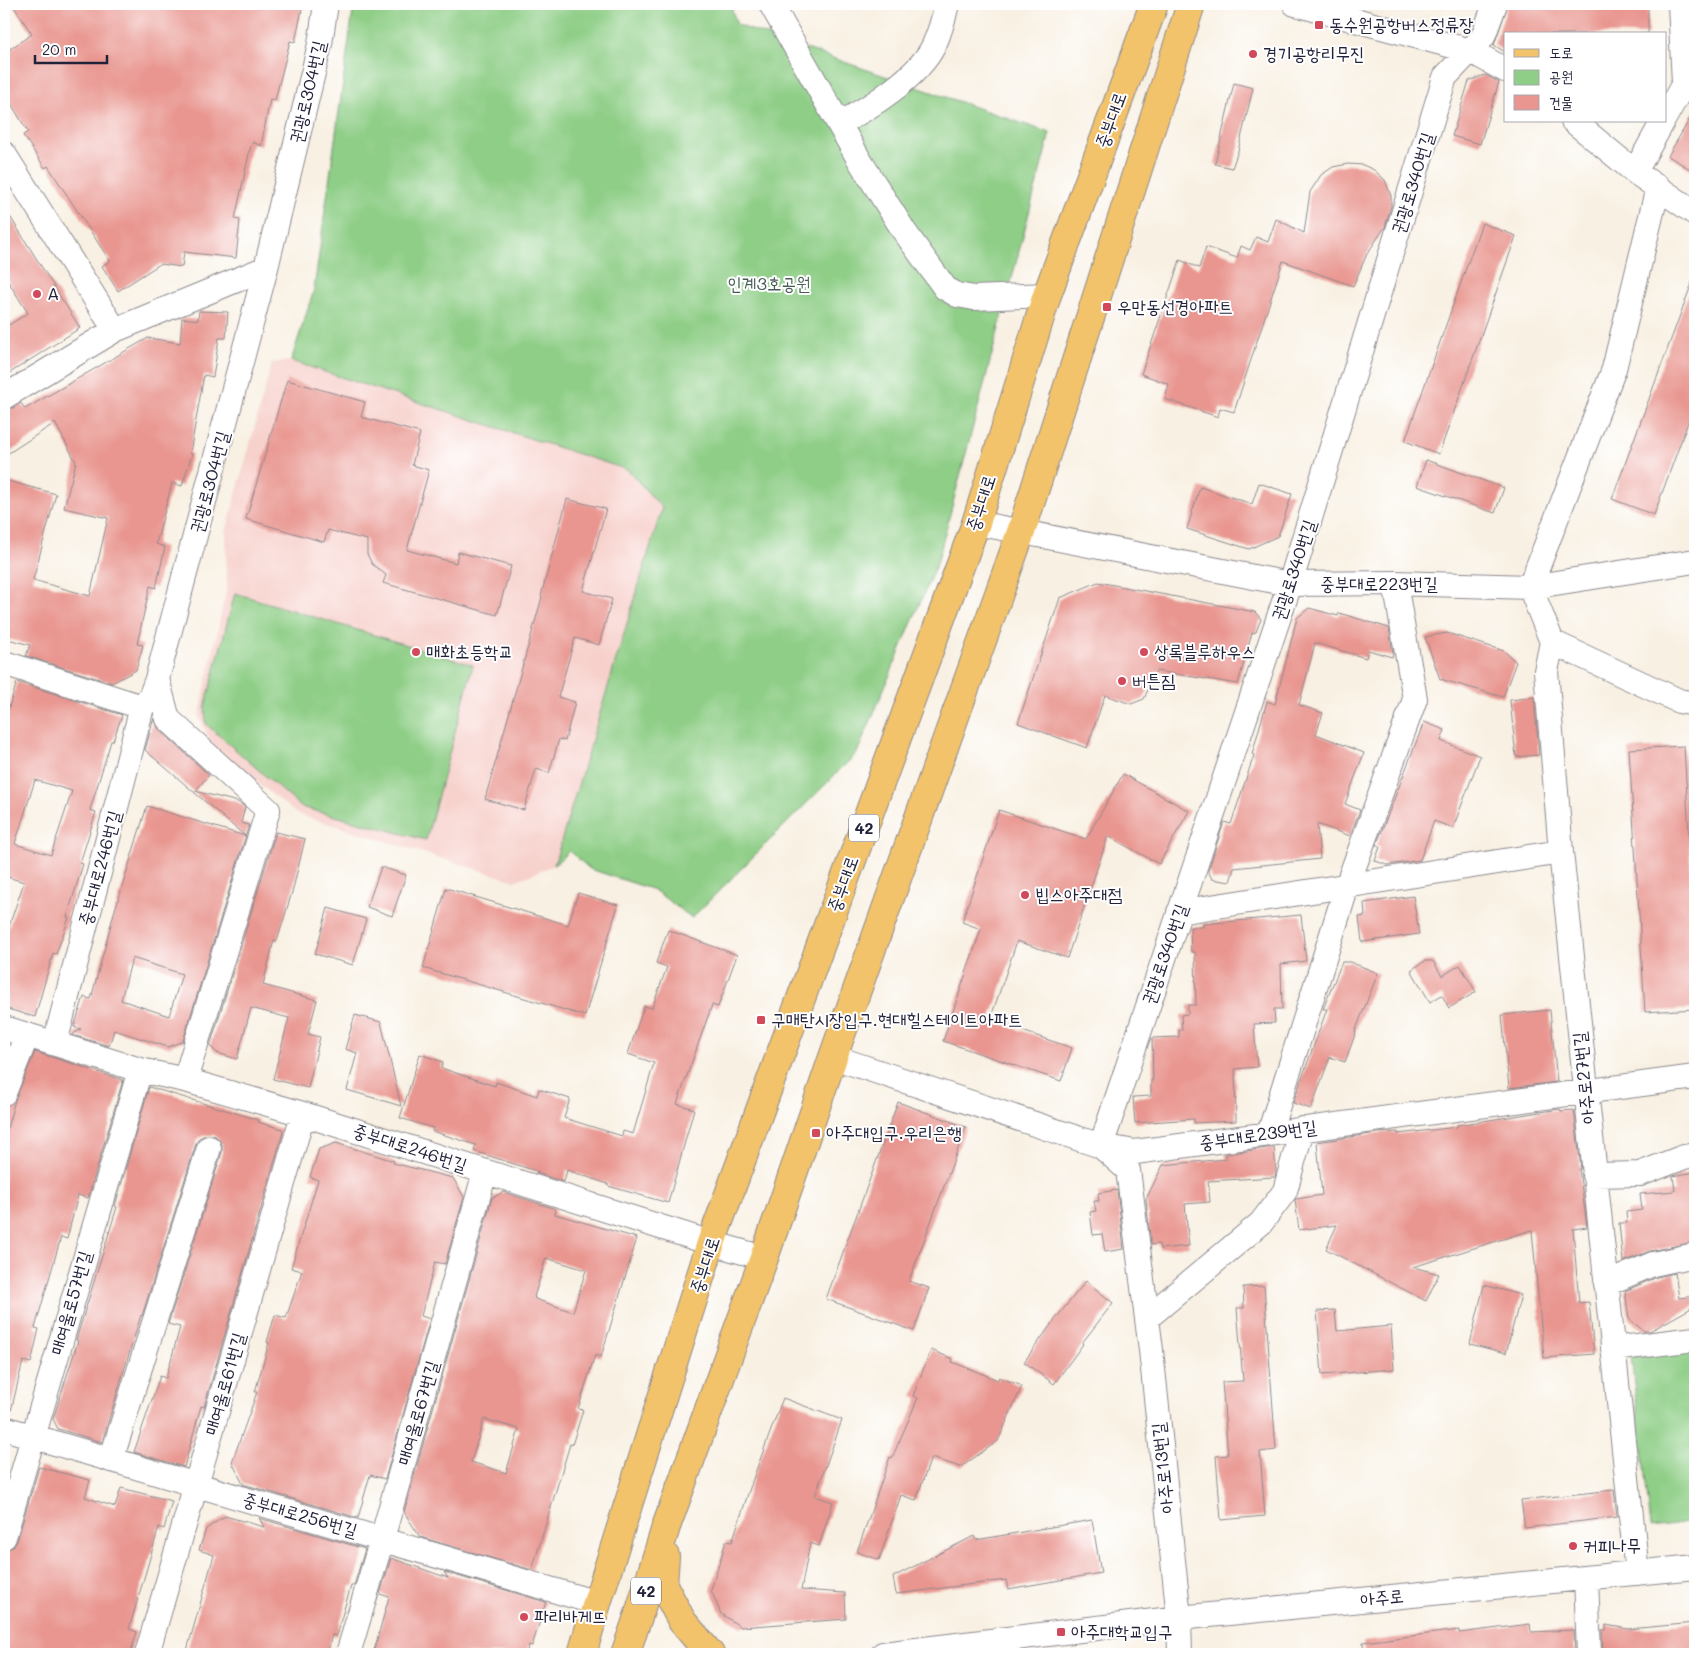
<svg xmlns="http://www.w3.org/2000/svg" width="1699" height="1658" font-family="Mali,'Poor Story',sans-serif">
	<rect width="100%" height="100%" fill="#fff"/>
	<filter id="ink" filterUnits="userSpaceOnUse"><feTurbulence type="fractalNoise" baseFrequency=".02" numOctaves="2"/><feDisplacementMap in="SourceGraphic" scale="10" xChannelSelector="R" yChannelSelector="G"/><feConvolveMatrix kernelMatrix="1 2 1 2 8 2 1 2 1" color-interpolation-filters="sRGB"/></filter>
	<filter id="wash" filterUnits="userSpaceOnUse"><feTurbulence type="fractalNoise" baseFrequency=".0096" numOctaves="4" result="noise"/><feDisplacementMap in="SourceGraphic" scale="20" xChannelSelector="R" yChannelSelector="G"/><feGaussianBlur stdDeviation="1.12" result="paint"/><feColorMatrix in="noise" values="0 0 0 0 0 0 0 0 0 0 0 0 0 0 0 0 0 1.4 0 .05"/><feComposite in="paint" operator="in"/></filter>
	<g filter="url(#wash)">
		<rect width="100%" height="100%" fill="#f8f0e2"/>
		<path fill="#f7d0cb" d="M291 361 628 470 662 508 554 865 515 881 297 814 214 748 199 717 227 587 226 532 272 363Z"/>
		<path fill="#8ece86" stroke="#587860" d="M354 4H730L737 25 1050 133 938 560 857 753 692 918 654 890 590 869 569 851 554 865 662 508 628 470 291 361 314 290Z
			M235 593 473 665 426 840 301 807 206 724 205 707Z
			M1695 1350V1521L1651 1527 1631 1357Z"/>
		<g id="blocks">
			<path fill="#e99690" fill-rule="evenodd" d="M12 4H303L295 42 290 41 275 100 270 99 261 146 253 142 250 149 235 219 240 220 236 258 184 252 182 267 160 264 118 291 102 266 110 261 48 166 45 168 23 135 28 132 4 92V53L32 34Z
				M1508 4H1648V34H1505V52L1494 45Z
				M1485 75 1499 82 1480 144 1452 136 1469 81Z
				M1234 83 1253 88 1238 151 1232 168 1215 164Z
				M1695 110V172L1668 156Z
				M1348 164 1363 165 1374 170 1385 180 1391 196V206L1385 227 1367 254 1353 286 1283 261 1234 412 1220 408 1218 417 1165 399 1169 384 1141 374 1180 260 1199 268 1206 247 1237 258 1241 246 1250 250 1256 237 1268 242 1276 219 1304 233 1310 192 1321 175 1333 167Z
				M4 207 80 328 5 376 7 379 4 381V328L28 313 4 275Z
				M1482 223 1516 236 1439 454 1405 441Z
				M1693 280H1695V403L1654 515 1612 499Z
				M199 311 228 312 226 338H219L213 377 204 375 190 453 192 454 182 486 172 483 156 544 165 547 156 588 150 586 137 644 143 645 136 670 112 683 26 656 30 645 4 638V480L56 494 33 580 90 596 108 518 64 508 76 462 55 423 4 456V411L11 409 21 403 25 409 148 338 180 343 182 318 198 320Z
				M287 380 365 402 361 417 420 433 412 465 429 470 407 550 456 563 458 552 511 566 497 615 383 583 386 575 372 564 367 554V540L328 530 324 542 246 519Z
				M1426 460 1504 488 1495 513 1417 486Z
				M1259 483 1292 494 1278 536 1249 549 1187 529 1200 487 1252 504Z
				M567 499 606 509 583 591 612 599 599 645 575 638 558 697 575 702 565 741 559 739 549 773 536 769 524 810 485 799 542 597 541 596Z
				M1098 582 1255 612 1261 619 1256 632 1252 633 1238 684 1156 671 1144 699 1131 704 1105 695 1087 748 1018 723 1060 598Z
				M1309 608 1338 616 1339 613 1389 628 1393 653 1392 657 1368 650 1366 658 1315 643 1299 705 1323 713 1316 734 1364 753 1345 804 1360 810 1350 836 1317 824 1320 859 1234 868 1230 882 1212 879 1208 871 1224 822 1231 824 1254 755 1252 754 1267 701 1275 704 1297 618Z
				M1447 633 1504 651 1516 662 1503 697 1440 679 1425 637Z
				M17 682 122 715 113 741H111L90 810 96 812 80 863 83 864 67 917 69 918 56 954 53 953 35 1017 4 1008V941L24 882 4 876V723ZM35 780 72 791 51 855 15 844Z
				M1534 697 1539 755 1516 757 1510 700Z
				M154 718 159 729 209 775 195 791 238 802 245 807 241 823 249 825 183 1041 168 1047 114 1030 109 1046 72 1035 81 1029 74 1027 84 997 91 999 114 913 147 806 245 836 145 750ZM132 958 182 974 169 1016 121 1000Z
				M1424 722 1445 730 1441 741 1480 756 1453 828 1434 821 1420 860 1388 865 1375 861 1380 847 1376 846Z
				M1684 746 1695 941V1009L1645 1012 1629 749Z
				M1123 774 1189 811 1159 864 1108 836 1067 958 1017 941 990 1020 1072 1048 1061 1081 943 1041 981 929 962 922 999 810 1086 839Z
				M276 832 305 839 293 889 277 941 274 940 263 985 317 1000 308 1034 320 1037 308 1088 273 1079 289 1018 251 1008 237 1059 217 1053 210 1046Z
				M381 867 406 875 392 916 367 907Z
				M446 888 568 925 578 893 618 905 585 1016 423 968Z
				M1413 896 1419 934 1362 942 1359 917 1365 916 1364 903Z
				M328 908 366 919 353 965 315 954Z
				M1301 915 1306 961 1281 964 1282 1009H1274L1275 1023 1254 1024 1257 1067 1235 1069 1236 1121 1194 1123V1119L1135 1123 1133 1097 1151 1096V1080H1153L1152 1038 1179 1037V1030H1182L1181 1015 1188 1014V1005H1196L1195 952H1191L1190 927H1203V924Z
				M668 930 737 955 718 1007 712 1005 677 1104 694 1109 668 1203 608 1186V1184L567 1170 564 1182 536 1173 539 1172 474 1151 476 1145 432 1131 433 1128 400 1118 420 1054 443 1062 441 1068 495 1086 496 1082 537 1096 539 1089 570 1099 564 1118 622 1136 623 1131 633 1134 654 1063 628 1054 644 1006 652 1008 667 967 656 963Z
				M1425 961H1433L1442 976 1460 965 1476 992 1449 1008 1442 995 1430 1002 1411 970Z
				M1342 962H1350L1378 973 1355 1032H1356L1345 1062 1330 1057 1311 1109 1293 1103 1327 1009H1323Z
				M1550 1010 1557 1082 1509 1088 1502 1015Z
				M355 1015 381 1022 401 1106 347 1090 357 1053 345 1049Z
				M35 1052 123 1080 88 1198 78 1195 67 1239 61 1237 35 1328 39 1329 31 1363 23 1361 11 1411 4 1410V1139L15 1100Z
				M149 1087 259 1120 258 1122 282 1129 283 1132 204 1407 201 1406 184 1467 134 1452 160 1376 166 1378 180 1327 168 1324 222 1152V1145L219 1139 214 1135H206L199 1138 196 1144 142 1316 141 1315 102 1442 58 1429 53 1419 78 1341 76 1340 117 1207 115 1206Z
				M898 1102 966 1127 909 1281 929 1288 914 1331 826 1299Z
				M1560 1109 1561 1111 1574 1110 1581 1169H1579L1587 1227 1573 1229 1579 1303 1589 1302 1594 1354 1544 1358 1532 1230 1413 1267 1439 1274 1426 1301 1326 1249 1337 1225 1299 1230 1295 1200 1296 1199 1322 1195 1317 1142 1377 1133 1398 1132V1134L1457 1127V1125Z
				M336 1143 394 1161 393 1163 453 1178 464 1197 445 1264 435 1262 421 1316 430 1319 385 1479 370 1475 358 1518 243 1484 232 1462 257 1392H255L269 1343 267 1342 275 1315 286 1318 302 1271 291 1268 318 1180 310 1177 319 1149Z
				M1274 1147 1276 1172 1275 1177 1208 1181 1210 1202 1185 1204 1189 1246 1160 1249 1159 1244 1151 1245 1146 1199 1163 1165 1226 1159V1154Z
				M1695 1172V1242L1650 1251 1623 1262 1619 1223H1627L1626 1212 1642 1210 1640 1194 1675 1191 1673 1176Z
				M1117 1190 1124 1249 1105 1252 1102 1234 1093 1235 1090 1212 1096 1211 1094 1201H1099L1098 1193Z
				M503 1192 556 1209 555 1214 637 1238 601 1357 595 1355 578 1409 583 1410 572 1445 570 1444 532 1570 420 1537 404 1512 492 1198ZM546 1258 586 1270 573 1312 535 1299V1297H534ZM484 1419 519 1429 506 1473 471 1462Z
				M1675 1273 1679 1298 1695 1296V1306L1650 1331H1644L1629 1319 1625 1291 1657 1277Z
				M1086 1281 1113 1303 1082 1343 1083 1344 1054 1384 1024 1362 1053 1322Z
				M1484 1285 1521 1295 1506 1353 1470 1344Z
				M1264 1286 1276 1450 1260 1452 1265 1516 1221 1520 1216 1456 1228 1455 1222 1382 1243 1381 1237 1308H1244L1243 1287Z
				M1335 1310 1337 1331 1391 1326 1394 1369 1322 1375 1317 1311Z
				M931 1350 953 1359 952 1362 998 1380 999 1377 1022 1386 998 1441 961 1467 931 1458 916 1500 901 1495 879 1560 857 1552 890 1457 892 1458 918 1398 913 1396Z
				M783 1398 842 1420 815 1496 833 1502 819 1546 810 1543 801 1590 845 1593 846 1619 741 1627 721 1614 711 1590 726 1541 732 1542 754 1476Z
				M39 1467 90 1480 85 1497 115 1507 121 1488 172 1501 164 1529 159 1527 129 1629 137 1632 130 1654H4V1550L13 1547 17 1541Z
				M1614 1490 1617 1517 1525 1528 1521 1500Z
				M225 1516 264 1527 259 1518 365 1549 354 1586H351L336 1636 332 1635 327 1654H186L214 1555 199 1550 206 1529Z
				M1092 1520 1101 1573 1008 1589 1006 1580 896 1594 893 1577 974 1536 976 1540Z
				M391 1558 448 1578 444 1572 546 1602 532 1646 529 1645 526 1654H373L389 1597 380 1594Z
				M1695 1623V1654H1603L1602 1630H1606V1625L1628 1629Z
				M1530 1624 1531 1632 1574 1630 1575 1654H1364L1363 1642 1459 1630V1633Z"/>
		</g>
	</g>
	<g filter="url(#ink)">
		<use href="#blocks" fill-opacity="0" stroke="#8d898e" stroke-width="1"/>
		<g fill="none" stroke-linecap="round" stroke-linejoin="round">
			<defs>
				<path id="minor" d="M771 4 860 161 904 231 945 288 957 295 974 298 1047 295
					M1295 4 1471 51 1505 70
					M1680 4 1684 83
					M1665 117 1692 69
					M1573 121 1635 172 1695 213
					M839 124C869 108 919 77 934 45 940 32 944 17 947 4
					M4 154 115 330
					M1635 172 1663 121
					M4 397 115 330 266 268
					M976 523 1290 584 1395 583 1530 587 1695 561
					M1552 642 1679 701 1695 704
					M4 663 142 707
					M157 679 168 719 268 810 185 1080
					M1179 912 1561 852
					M4 1028 140 1070 185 1080 303 1114 711 1243 764 1258
					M55 1043 142 707 151 695 157 679 266 268 320 44 326 4
					M833 1057 1101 1146 1135 1152 1695 1077
					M4 1093 27 1035
					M1269 1134 1347 886 1415 699 1395 583
					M1594 1175 1640 1174 1684 1157 1695 1155
					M1606 1284 1653 1264 1695 1255
					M1147 1318 1261 1223 1285 1191 1302 1129
					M1613 1349 1695 1339
					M4 1428 597 1603
					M111 1460 209 1148
					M4 1537 140 1070
					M1637 1573 1561 852 1546 671 1552 642 1530 587 1614 369 1658 187
					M1586 1578 1589 1654
					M147 1654 303 1114
					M348 1654 382 1539 485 1172
					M883 1654 1179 1618 1695 1567
					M1180 1654 1179 1618 1151 1350 1128 1170 1101 1146 1290 584 1445 77 1483 37 1495 4"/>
				<path id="major" d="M665 1556 663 1585 682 1621 710 1654
					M582 1654 597 1603 711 1243 976 523 1047 295 1154 4
					M625 1654 638 1617 666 1527 764 1258 833 1057 1021 532 1191 4"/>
			</defs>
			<use href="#minor" stroke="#8d898e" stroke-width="26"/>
			<use href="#major" stroke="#8d898e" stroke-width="30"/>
			<use href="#minor" stroke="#fff" stroke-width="24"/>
			<use href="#major" stroke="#f2c36a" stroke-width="28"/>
		</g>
	</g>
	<g fill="#d1495b" stroke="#fff" stroke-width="2">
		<rect x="1314" y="20" width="10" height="10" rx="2.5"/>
		<circle cx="1253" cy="54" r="5"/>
		<circle cx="37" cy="294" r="5"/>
		<rect x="1102" y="302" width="10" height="10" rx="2.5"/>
		<circle cx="416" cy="652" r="5"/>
		<circle cx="1144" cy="652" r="5"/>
		<circle cx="1122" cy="681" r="5"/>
		<circle cx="1025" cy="895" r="5"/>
		<rect x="756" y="1015" width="10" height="10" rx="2.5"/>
		<rect x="811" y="1128" width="10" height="10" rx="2.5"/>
		<circle cx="1573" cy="1546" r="5"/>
		<circle cx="524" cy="1617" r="5"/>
		<rect x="1056" y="1627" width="10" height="10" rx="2.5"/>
	</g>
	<g text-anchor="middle" stroke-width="4" stroke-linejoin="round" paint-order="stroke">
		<g fill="#fff" stroke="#646476" stroke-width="1">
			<rect x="849" y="814.5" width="30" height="27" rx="4"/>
			<rect x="631" y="1577.5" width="30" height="27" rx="4"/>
		</g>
		<g font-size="16" font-weight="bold" fill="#22223b">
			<text x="864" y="834">42</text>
			<text x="646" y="1597">42</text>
		</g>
		<g font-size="18" fill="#22223b" stroke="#fff" text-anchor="start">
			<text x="1329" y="31">동수원공항버스정류장</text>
			<text x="1263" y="60">경기공항리무진</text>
			<text x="47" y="300">A</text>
			<text x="1117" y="313">우만동선경아파트</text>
			<text x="426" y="658">매화초등학교</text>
			<text x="1154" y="658">상록블루하우스</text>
			<text x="1132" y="687">버튼짐</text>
			<text x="1035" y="901">빕스아주대점</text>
			<text x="771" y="1026">구매탄시장입구.현대힐스테이트아파트</text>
			<text x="826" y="1139">아주대입구.우리은행</text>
			<text x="1583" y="1552">커피나무</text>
			<text x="534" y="1623">파리바게뜨</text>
			<text x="1071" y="1638">아주대학교입구</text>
		</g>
		<g font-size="18" fill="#22223b" stroke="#fff">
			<text transform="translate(308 92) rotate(-77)" y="6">권광로304번길</text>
			<text transform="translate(1111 120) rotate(-70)" y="6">중부대로</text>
			<text transform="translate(1413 183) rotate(-73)" y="6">권광로340번길</text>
			<text transform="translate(210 482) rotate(-75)" y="6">권광로304번길</text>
			<text transform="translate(981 503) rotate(-72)" y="6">중부대로</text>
			<text transform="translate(1294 570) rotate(-72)" y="6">권광로340번길</text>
			<text x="1379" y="590">중부대로223번길</text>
			<text transform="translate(100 868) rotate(-75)" y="6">중부대로246번길</text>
			<text transform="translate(843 884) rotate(-70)" y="6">중부대로</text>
			<text transform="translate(1165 954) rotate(-71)" y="6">권광로340번길</text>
			<text transform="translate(1584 1078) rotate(-96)" y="6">아주로27번길</text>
			<text transform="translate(1258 1135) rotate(-8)" y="6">중부대로239번길</text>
			<text transform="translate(410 1148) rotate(18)" y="6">중부대로246번길</text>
			<text transform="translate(705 1265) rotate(-72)" y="6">중부대로</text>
			<text transform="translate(71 1303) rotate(-74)" y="6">매여울로57번길</text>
			<text transform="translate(225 1384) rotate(-74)" y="6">매여울로61번길</text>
			<text transform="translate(418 1413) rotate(-74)" y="6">매여울로67번길</text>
			<text transform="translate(1163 1468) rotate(-96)" y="6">아주로13번길</text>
			<text transform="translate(300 1515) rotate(16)" y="6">중부대로256번길</text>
			<text transform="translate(1382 1598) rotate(-6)" y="6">아주로</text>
		</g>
		<g font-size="18" fill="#485e55" stroke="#fff">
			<text x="769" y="290">인계3호공원</text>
		</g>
	</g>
	<rect width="1699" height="1658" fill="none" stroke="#fff" stroke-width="20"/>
	<rect x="1504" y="32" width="162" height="90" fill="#ffffff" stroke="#a7a7b1"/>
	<rect x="1514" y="49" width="25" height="8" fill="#f2c36a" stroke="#a7a7b1"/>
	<text x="1549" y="58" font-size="15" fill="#22223b">도로</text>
	<rect x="1514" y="70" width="25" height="15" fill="#8ece86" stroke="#a7a7b1"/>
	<text x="1549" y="82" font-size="15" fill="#22223b">공원</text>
	<rect x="1514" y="95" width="25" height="15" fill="#e99690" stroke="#a7a7b1"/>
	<text x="1549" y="108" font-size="15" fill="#22223b">건물</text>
	<path d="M35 55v8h72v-8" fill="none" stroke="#22223b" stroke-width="2.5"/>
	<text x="42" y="55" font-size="15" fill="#22223b" stroke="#ffffff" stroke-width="4" paint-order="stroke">20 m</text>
</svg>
